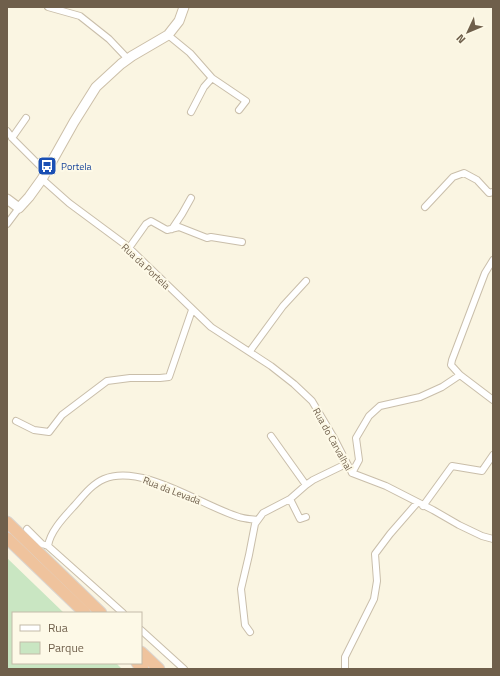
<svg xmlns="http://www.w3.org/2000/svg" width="500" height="676" font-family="'Titillium Web',sans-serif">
	<rect width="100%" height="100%" fill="#faf5e2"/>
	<path fill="#c9e6c2" d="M7 558 64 613H13V663H116L122 669H7Z"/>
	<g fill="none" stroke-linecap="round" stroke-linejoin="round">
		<defs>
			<path id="street" d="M48 7 80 16 109 39 128 59
				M168 35 190 53 212 78 246 101 239 110
				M191 112 204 87 212 78
				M7 131 14 140 46 172
				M12 138 26 118
				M42 179 69 203 127 246 211 327 271 366 294 384 312 401 334 438 352 473 386 486 433 510 459 525 482 536 493 539
				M425 207 453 177 464 173 477 180 489 193 493 192
				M7 224 19 208
				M172 229 182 214 191 198
				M129 248 146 224 151 221 167 230 179 227 207 238 211 237 242 242
				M493 260 485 273 452 360 451 365 460 375 493 400
				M250 351 283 306 306 281
				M16 421 34 430 49 432 62 415 107 381 130 378H160L169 377 192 310
				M271 436 306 485
				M352 473 359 460 356 438 369 416 380 406 420 397 442 387 460 375
				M290 499 300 519 306 517
				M423 506 452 466 482 471 493 455
				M27 529 42 544 48 546 123 613
				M48 546C50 531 65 516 75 505 83 496 92 484 104 479 142 463 202 506 239 517 245 519 251 519 257 520
				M141 630 184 669
				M250 632 245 625 241 589 249 555 255 524 263 513 290 499 306 485 313 480 346 464
				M345 669V657L374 599 377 581 375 554 390 534 417 503"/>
			<path id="secondary" d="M7 199 19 208 29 197 42 179 74 122 96 87 121 64 132 56 168 35 179 21 184 7"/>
			<path id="highway" d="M7 522 101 613
				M7 538 85 613
				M141 652 159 669
				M137 663 143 669"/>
		</defs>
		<use href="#street" stroke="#c9beaa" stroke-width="8"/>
		<use href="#secondary" stroke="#ccbfa8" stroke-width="11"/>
		<use href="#highway" stroke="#dad5d0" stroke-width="13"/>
		<use href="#street" stroke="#fff" stroke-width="6"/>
		<use href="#secondary" stroke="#fff" stroke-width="9"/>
		<use href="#highway" stroke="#efc39d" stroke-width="11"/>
	</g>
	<defs>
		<symbol id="bus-square" viewBox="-11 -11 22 22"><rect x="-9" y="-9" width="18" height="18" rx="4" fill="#1a4fb4" stroke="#fdf9e7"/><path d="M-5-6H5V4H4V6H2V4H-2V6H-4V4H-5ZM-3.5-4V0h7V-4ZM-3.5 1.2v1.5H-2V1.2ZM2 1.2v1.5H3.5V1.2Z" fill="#fff"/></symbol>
	</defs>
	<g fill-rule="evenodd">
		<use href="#bus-square" x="36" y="155" width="22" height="22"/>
	</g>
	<g text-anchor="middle" stroke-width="4" stroke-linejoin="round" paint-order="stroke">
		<g font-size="10" fill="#164399" stroke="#fdf9e7" text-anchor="start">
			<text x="61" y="170">Portela</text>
		</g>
		<g font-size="10" fill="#6f5f4b" stroke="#fdf9e7">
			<text transform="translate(146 266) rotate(43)" y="4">Rua da Portela</text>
			<text transform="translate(333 439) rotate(61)" y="4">Rua do Carvalhal</text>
			<text transform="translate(172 490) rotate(21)" y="4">Rua da Levada</text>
		</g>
	</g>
	<rect width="500" height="676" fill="none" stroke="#6f5f4b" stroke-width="16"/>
	<rect x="12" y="612" width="130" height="52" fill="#fdf9e7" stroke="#c4bba9"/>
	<rect x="20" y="625" width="20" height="6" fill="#ffffff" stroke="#c4bba9"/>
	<text x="48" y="632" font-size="12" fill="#6f5f4b">Rua</text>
	<rect x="20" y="642" width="20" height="12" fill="#c9e6c2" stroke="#c4bba9"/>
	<text x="48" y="652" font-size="12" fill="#6f5f4b">Parque</text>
	<g transform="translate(468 32) rotate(226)" stroke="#fdf9e7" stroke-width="3" paint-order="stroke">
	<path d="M0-3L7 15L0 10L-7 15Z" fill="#6f5f4b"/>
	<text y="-6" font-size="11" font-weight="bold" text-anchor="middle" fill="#6f5f4b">N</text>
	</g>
</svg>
